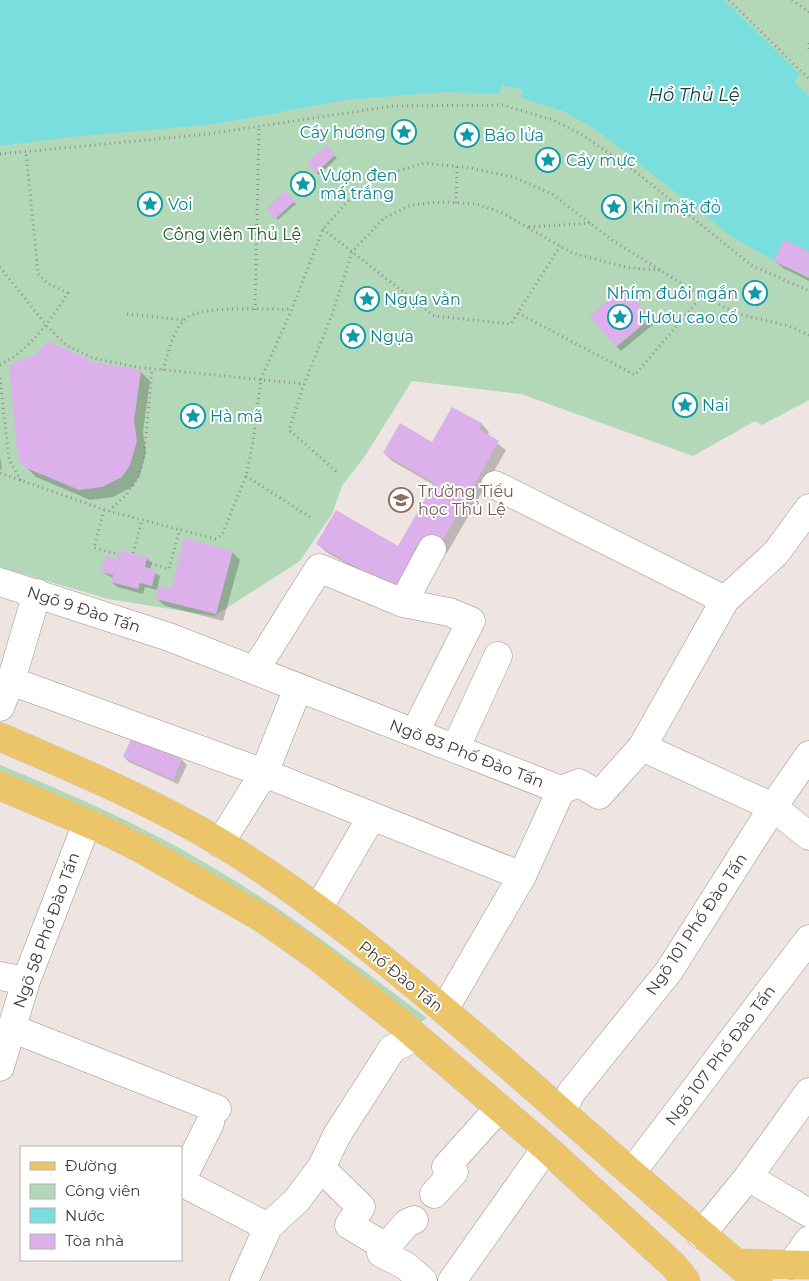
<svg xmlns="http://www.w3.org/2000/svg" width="809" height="1281" font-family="Montserrat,sans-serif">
	<rect width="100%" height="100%" fill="#eee4e1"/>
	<path fill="#b3d8b7" d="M0 0H809V400L762 425 755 421 693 456 521 394 412 381 365 456 342 486 332 514 300 561 214 616 108 599 0 567Z
		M0 765C69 793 137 823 202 861 281 906 354 964 427 1018L415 1026 0 775Z"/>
	<path fill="#7adede" d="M0 0H724L800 74 794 82 809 96V252L784 240 774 261 731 236 595 129 563 111 521 98 523 90 502 85 499 94 444 92 345 100 216 124 71 137 0 146Z"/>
	<path fill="#0003" d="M326 147 337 158 319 175 308 163Z
		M285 192 296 204 278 220 268 209Z
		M809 254V281L783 268 775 261Z
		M629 293 655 323 621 351 616 346Z
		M94 364 140 371 150 381 143 432 146 452 140 475 132 487 113 497 90 500 36 477 25 466Z
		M453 408 482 424 489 432 487 436 506 450 447 553 439 549 410 600 326 552 318 544 398 547 434 485 392 461 384 453 433 443Z
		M0 455 2 470 0 469Z
		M232 552 240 560 223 621 165 606 157 599Z
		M147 558 152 563 150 570 160 576 157 590 145 587 143 594 117 587 112 582 113 578 102 572 118 561Z
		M124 757 182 760 187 765 178 784 129 762Z"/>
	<path fill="#dcb0ea" d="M326 145 335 155 316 173 307 163Z
		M285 191 295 201 275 219 266 209Z
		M784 240 809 252V278L774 261Z
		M624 287 651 318 616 347 589 316Z
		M48 341 94 362 141 370 134 421 137 441 130 465 122 477 102 487 79 490 24 467 18 460 9 365 35 355Z
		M452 407 482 423 479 429 499 441 439 547 402 593 316 544 336 510 398 546 434 483 383 453 400 423 432 442Z
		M184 538 233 551 216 614 156 599 159 586 171 589Z
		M119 550 148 557 145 567 156 570 152 586 140 583 138 589 111 582 113 575 101 572 105 556 117 559Z
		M132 737 182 759 173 780 123 757Z"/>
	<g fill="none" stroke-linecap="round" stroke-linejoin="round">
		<defs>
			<path id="minor" d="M495 485 725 600
				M0 582 169 637 561 790 522 876 444 1010
				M403 603 432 549
				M255 670 319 568 403 603 449 612 471 621 415 732
				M11 681 264 773 522 876
				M0 707 11 681 37 593
				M642 747 773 807 809 836
				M455 749 498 656
				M561 790 579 783 599 795 642 747 725 600 776 553 809 508
				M220 843 264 773 298 688
				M318 909 372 816
				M0 976 26 981
				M11 1028 217 1109
				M0 1067 26 981 87 823
				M562 1111 571 1093 669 971 773 807 809 755
				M321 1168 361 1207 349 1225 386 1247 381 1253 406 1266 423 1281
				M632 1172 809 939
				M748 1177 809 1213
				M181 1181 210 1123
				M181 1182 268 1227
				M434 1194 454 1172 446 1167 498 1109
				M701 1235 748 1177 809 1092
				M386 1247 407 1223 414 1220
				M791 1265 809 1240
				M244 1281 268 1227 297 1200 321 1168 337 1135 392 1049 415 1037
				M452 1281 546 1148"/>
			<path id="major" d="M0 737C75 769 151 801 221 843 311 898 393 966 472 1034 568 1116 661 1201 758 1281
				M0 786 97 827 138 847 262 918 315 955 398 1021 546 1148 674 1266 686 1281
				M737 1263 809 1265"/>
		</defs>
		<use href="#minor" stroke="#9b928f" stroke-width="29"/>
		<use href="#major" stroke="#c5c4c4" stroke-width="29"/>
		<path stroke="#948d8b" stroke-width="3" stroke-dasharray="1 4" stroke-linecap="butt" d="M729 0 809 79
			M792 0 809 12
			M809 43V49
			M0 154 208 134 393 106 503 105 553 120 581 134 632 169 751 265 809 291
			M456 203 457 167
			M529 227 590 223
			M323 229 434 316 511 324 560 246
			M0 267 47 326 66 345 93 358 135 367 304 384
			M255 310 259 127
			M518 313 635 375 702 296
			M127 314 185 320
			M0 365C32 348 49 322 68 293L47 283 38 274 26 152
			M163 370C168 354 173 327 188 317 205 305 269 310 292 309
			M0 378 9 459 21 481
			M336 471 289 430 304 384 333 312 352 252 383 219 411 205 443 202 476 204 501 212 572 253 630 268 661 270
			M0 473 108 511 216 539 222 535 246 476 253 442 261 379 292 309 323 229 348 201 377 177 424 163 471 168 513 177 552 194 612 240 695 292 735 313 789 326 809 335
			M246 476 313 519
			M104 510 94 548 118 554
			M109 511 127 494 138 478 144 457 152 369
			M133 553 142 520
			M146 562 169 569 180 529"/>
		<use href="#minor" stroke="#fff" stroke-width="28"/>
		<use href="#major" stroke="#edc569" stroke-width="28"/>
	</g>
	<defs>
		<symbol id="sight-ring" viewBox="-11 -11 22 22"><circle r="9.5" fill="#fff" stroke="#0f9aa8" stroke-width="1.5"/><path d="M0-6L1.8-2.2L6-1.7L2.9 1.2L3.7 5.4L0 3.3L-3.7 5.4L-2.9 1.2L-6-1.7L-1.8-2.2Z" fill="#0f9aa8"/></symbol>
		<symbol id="school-ring" viewBox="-11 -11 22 22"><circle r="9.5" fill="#fff" stroke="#8d6e63" stroke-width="1.5"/><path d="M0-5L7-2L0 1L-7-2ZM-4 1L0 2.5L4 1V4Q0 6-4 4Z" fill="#8d6e63"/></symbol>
	</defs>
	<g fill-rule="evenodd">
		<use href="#sight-ring" x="390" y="118" width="28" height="28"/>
		<use href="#sight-ring" x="453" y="121" width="28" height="28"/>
		<use href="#sight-ring" x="534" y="146" width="28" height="28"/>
		<use href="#sight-ring" x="289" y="170" width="28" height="28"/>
		<use href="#sight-ring" x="136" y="190" width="28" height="28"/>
		<use href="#sight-ring" x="600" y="193" width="28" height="28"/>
		<use href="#sight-ring" x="741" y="279" width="28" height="28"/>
		<use href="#sight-ring" x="353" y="285" width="28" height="28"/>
		<use href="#sight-ring" x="606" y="303" width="28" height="28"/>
		<use href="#sight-ring" x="339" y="322" width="28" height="28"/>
		<use href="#sight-ring" x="671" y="391" width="28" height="28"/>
		<use href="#sight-ring" x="179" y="402" width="28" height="28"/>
		<use href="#school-ring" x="387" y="486" width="28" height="28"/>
	</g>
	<g text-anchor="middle" stroke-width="4" stroke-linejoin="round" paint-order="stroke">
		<g font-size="16" fill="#0d838f" stroke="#fff" text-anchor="start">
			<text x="386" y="138" text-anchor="end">Cầy hương</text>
			<text x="484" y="141">Báo lửa</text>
			<text x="566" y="166">Cầy mực</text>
			<text x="320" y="181">Vượn đen<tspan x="320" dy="18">má trắng</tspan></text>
			<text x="168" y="210">Voi</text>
			<text x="632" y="213">Khỉ mặt đỏ</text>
			<text x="738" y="299" text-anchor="end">Nhím đuôi ngắn</text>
			<text x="384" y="305">Ngựa vằn</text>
			<text x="638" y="323">Hươu cao cổ</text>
			<text x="370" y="342">Ngựa</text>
			<text x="702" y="411">Nai</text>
			<text x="210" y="422">Hà mã</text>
		</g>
		<g font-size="16" fill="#1b5a2a" stroke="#fff">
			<text x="232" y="240">Công viên Thủ Lệ</text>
		</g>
		<g font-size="16" fill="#785e54" stroke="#fff" text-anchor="start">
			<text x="418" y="497">Trường Tiểu<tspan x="418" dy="18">học Thủ Lệ</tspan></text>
		</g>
		<g font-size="16" fill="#3f3b3a" stroke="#fff">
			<text transform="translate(84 609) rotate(18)" y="6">Ngõ 9 Đào Tấn</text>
			<text transform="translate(467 753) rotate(21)" y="6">Ngõ 83 Phố Đào Tấn</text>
			<text transform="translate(696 924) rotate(-56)" y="6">Ngõ 101 Phố Đào Tấn</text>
			<text transform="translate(46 930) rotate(-70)" y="6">Ngõ 58 Phố Đào Tấn</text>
			<text transform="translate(401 976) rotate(39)" y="6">Phố Đào Tấn</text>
			<text transform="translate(720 1055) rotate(-53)" y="6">Ngõ 107 Phố Đào Tấn</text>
		</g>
		<g font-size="18" font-style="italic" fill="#124141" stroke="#fff">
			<text x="694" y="101">Hồ Thủ Lệ</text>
		</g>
	</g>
	<rect x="20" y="1146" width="162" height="115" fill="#ffffff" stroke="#b2b1b0"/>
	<rect x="30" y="1162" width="25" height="8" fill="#edc569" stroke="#b2b1b0"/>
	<text x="65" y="1171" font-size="15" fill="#3f3b3a">Đường</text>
	<rect x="30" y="1184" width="25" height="15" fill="#b3d8b7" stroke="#b2b1b0"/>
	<text x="65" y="1196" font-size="15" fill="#3f3b3a">Công viên</text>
	<rect x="30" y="1208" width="25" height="15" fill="#7adede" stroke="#b2b1b0"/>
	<text x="65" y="1221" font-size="15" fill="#3f3b3a">Nước</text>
	<rect x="30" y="1234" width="25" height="15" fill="#dcb0ea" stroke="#b2b1b0"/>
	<text x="65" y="1246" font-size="15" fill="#3f3b3a">Tòa nhà</text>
</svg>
